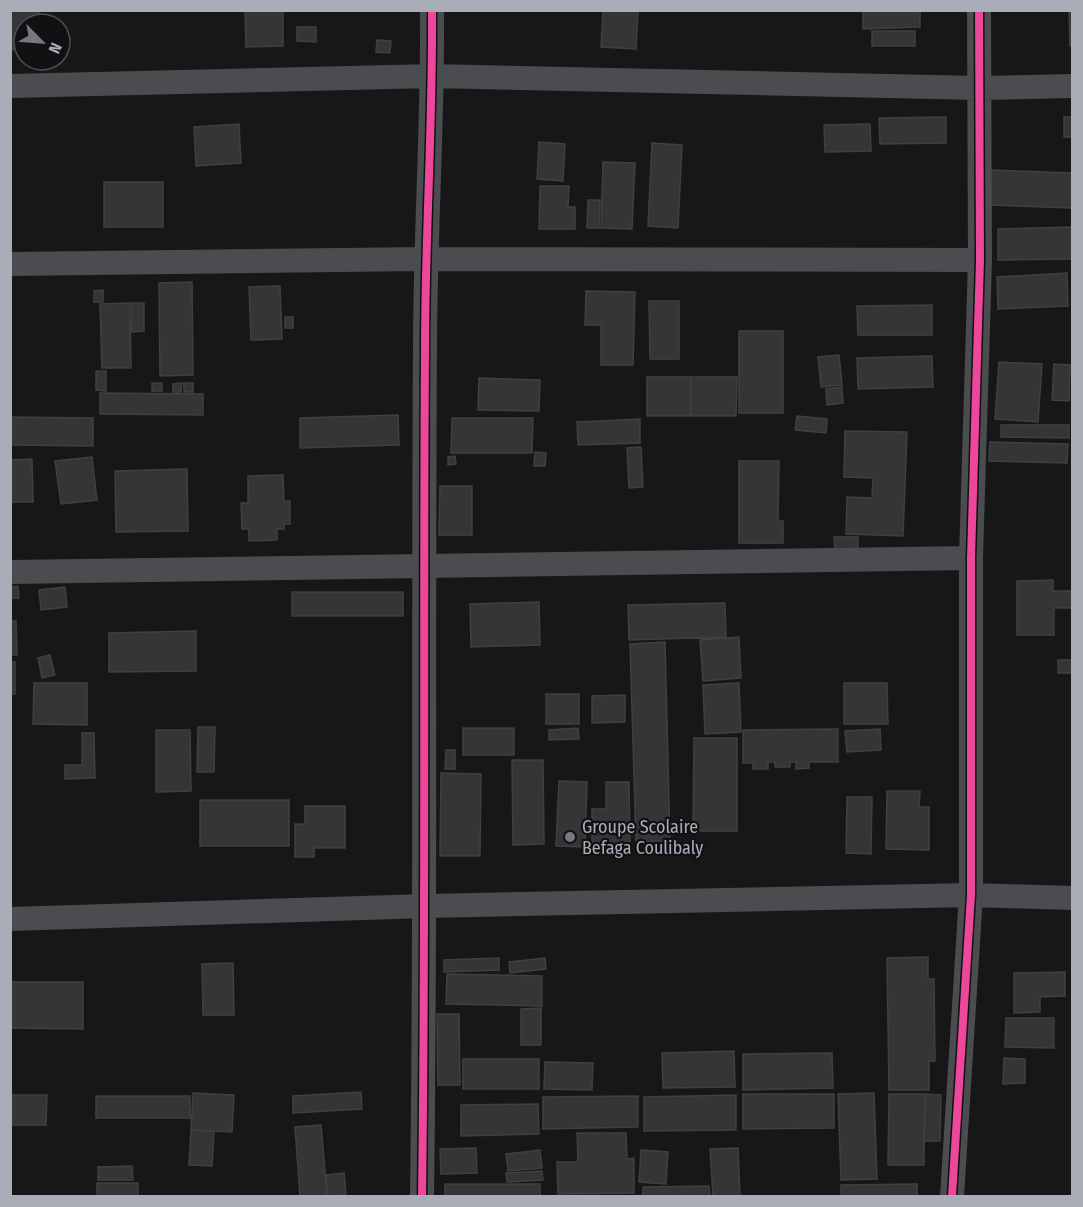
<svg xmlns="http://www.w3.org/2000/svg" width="1083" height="1207" font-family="'Fira Sans Condensed',sans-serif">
	<rect width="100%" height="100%" fill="#171717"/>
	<path fill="#353536" stroke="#3f4043" stroke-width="1.5" d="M10 10H39V24H24V49L10 50Z
		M245 10H283V46L246 47Z
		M603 10H638L636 49 601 47Z
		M863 10H920V27L863 29Z
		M1069 10H1072V46H1070Z
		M297 27H316V42L297 41Z
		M872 31H915V46H872Z
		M377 40 391 41 390 53 376 52Z
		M946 117V143L880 144 879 118Z
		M1064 117H1072V137H1064Z
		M239 124 241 163 196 166 194 127Z
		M870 124 871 151 825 152 824 125Z
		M539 142 565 144 563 181 537 179Z
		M652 143 682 145 678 228 648 226Z
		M603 162 635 163 632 229 601 228Z
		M990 170 1072 173 1071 208 989 205Z
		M104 182H163V227H104Z
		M540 186H569L568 207H575V229H539Z
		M588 200H600L599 228H587Z
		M1072 227V259L998 260V229Z
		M1067 273 1068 306 998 309 997 277Z
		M192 282 193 375 160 376 159 283Z
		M280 286 282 339 251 340 249 287Z
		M103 290V302H94V291Z
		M586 291 635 292 633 365H601V325H585Z
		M649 301H679V359H650Z
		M130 303 131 368H102L100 304Z
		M132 303H144V331L132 332Z
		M932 305V335H858L857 306Z
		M285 317H293V328H285Z
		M739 331H783V413H739Z
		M839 355 842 385 821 387 818 357Z
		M932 356 933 387 858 389 857 358Z
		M999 362 1042 364 1038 422 995 419Z
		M1054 364 1070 365 1069 401 1052 400Z
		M96 371H106V391L96 390Z
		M647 377H691V416H647Z
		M691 377H737L736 416H691Z
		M479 378 540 380 539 411 478 410Z
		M152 383H162V391H152Z
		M182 383 181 392H173V384Z
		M184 383H193V392H184Z
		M842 387 843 403 827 405 826 389Z
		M100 393 203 394V415L100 414Z
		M398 415 399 445 300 448V418Z
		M797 416 827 419 826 433 795 430Z
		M10 417 93 418V446L10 445Z
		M452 418H533L532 453H451Z
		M640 419V443L578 445 577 422Z
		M1001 425H1069V438L1001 437Z
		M845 431 907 432 903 536 846 534 847 497 872 498 873 478 844 477Z
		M990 442 1068 444 1067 463 989 461Z
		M641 447 643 487 629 488 627 448Z
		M535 452 546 453 545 466H534Z
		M455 456 456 464 448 465V457Z
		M92 457 97 500 61 504 55 461Z
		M32 459 33 502H10V460Z
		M739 461H779L778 521H783V543H739Z
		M187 469 188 531 116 532 115 471Z
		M283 475 284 501H290V524H284V529H277V540L249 541V529H242L241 503H248V476Z
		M440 486H472V535H439Z
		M834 537H858V552L835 551Z
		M1053 580V591H1072V608H1054V635H1017V581Z
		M18 586 19 598H10V587Z
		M65 587 67 607 41 610 39 590Z
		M292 592H403V616H292Z
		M539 602 540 645 471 647 470 604Z
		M725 603 726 637 629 640 628 605Z
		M10 621H16L17 655H10Z
		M196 631V671L109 672V633Z
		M739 637 741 678 703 681 700 640Z
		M665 642 670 841 636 842 630 644Z
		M50 655 55 675 42 678 38 658Z
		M1058 660H1072V673H1058Z
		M10 662H15V694H10Z
		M34 683H87V725L33 724Z
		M739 683 741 732 705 734 703 685Z
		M844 683H887L888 724H844Z
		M546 694H579V724H546Z
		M625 695V722L592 723V696Z
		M198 727H215L214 772H197Z
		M463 728H514V755H463Z
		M578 728 579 739 549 740V730Z
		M838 729V762H809V768L796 769V762H790V767H775V762H768V769H753V763H743V730Z
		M880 729 881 750 847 752 845 731Z
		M156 730H190L191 791 156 792Z
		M82 733H94L95 778 65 779V765H82Z
		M694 738H737V831H693Z
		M446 750H455V769H445Z
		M512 760H543L544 844 513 845Z
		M441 773 481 774 480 856H440Z
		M559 781 587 782 585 847 556 846Z
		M606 782H629L630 845 592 846V809H606Z
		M887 791H920L919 807H929V850L886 849Z
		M847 797H872L871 854 846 853Z
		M200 800H289V846H200Z
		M305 806H345V848H314V857H295V824H305Z
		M928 957V979H934L935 1061H929V1090H889L887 958Z
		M499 958V970L444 972V960Z
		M545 958 546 969 510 973 509 962Z
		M233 963 234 1015H203L202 964Z
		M1065 972V996L1040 997V1012L1014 1013V973Z
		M447 974 542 976V1006L446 1004Z
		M10 982H83V1029L10 1028Z
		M541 1008V1045H521V1009Z
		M437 1014H459L460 1085H438Z
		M1006 1018H1054V1048L1005 1047Z
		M734 1051 735 1087 663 1088 662 1053Z
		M832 1053 833 1088 743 1090V1054Z
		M1004 1058 1025 1059V1083L1003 1084Z
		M463 1059H539V1089H463Z
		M545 1062 593 1063 592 1090 544 1089Z
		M361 1092 362 1109 293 1113V1096Z
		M193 1093 234 1095 232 1132 191 1130Z
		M874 1093 877 1179 841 1180 838 1094Z
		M743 1094H834V1128L743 1129Z
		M889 1094H925L924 1165H888Z
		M925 1094 941 1095 940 1141H924Z
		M10 1095H47L46 1125H10Z
		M736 1095V1130L644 1131V1097Z
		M96 1096H190V1118H96Z
		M638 1096V1127L543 1129V1097Z
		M538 1104 539 1134 461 1136V1105Z
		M321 1125 327 1196H300L295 1127Z
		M191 1130 214 1131 212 1166 189 1165Z
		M577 1133H626L627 1159 634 1158V1193L558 1194 557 1162H578Z
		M476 1148 477 1173 441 1174 440 1149Z
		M738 1148 740 1196H713L710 1149Z
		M540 1150 542 1168 508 1171 506 1154Z
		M641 1150 668 1152 666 1184 639 1182Z
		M132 1166 133 1180H98V1167Z
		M542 1171 543 1180 507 1182 506 1173Z
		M344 1173 346 1195 327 1196 326 1175Z
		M97 1183H138V1196H97Z
		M445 1184H540V1196H445Z
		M917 1184V1196H841V1185Z
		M709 1186 710 1196H643V1187Z"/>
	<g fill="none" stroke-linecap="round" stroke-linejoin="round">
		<path stroke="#4b4c50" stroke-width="24" d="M10 86 432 76 979 88 1072 86
			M10 264 425 259 980 260
			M10 572 971 558
			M10 919 426 906 971 895 1072 898
			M422 1196C426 914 423 632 425 350 425 237 433 124 432 10
			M952 1196 971 895V558L980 260 979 10"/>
		<defs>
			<path id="cycleway" d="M422 1196C426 914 423 632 425 350 425 237 433 124 432 10
				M952 1196 971 895V558L980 260 979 10"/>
		</defs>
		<use href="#cycleway" stroke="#111113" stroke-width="11"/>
		<use href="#cycleway" stroke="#ed469a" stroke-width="8"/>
	</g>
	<circle fill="#757880" stroke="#111113" stroke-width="2" cx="570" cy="837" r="6"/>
	<g text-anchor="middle" stroke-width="4.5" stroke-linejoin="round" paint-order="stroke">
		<g font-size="18" fill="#a8adb8" stroke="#111113" text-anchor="start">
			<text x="582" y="833">Groupe Scolaire<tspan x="582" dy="21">Befaga Coulibaly</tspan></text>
		</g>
	</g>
	<rect width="1083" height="1207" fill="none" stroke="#a8adb8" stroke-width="24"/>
	<g transform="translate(42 42) rotate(115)"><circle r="28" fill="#111113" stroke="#4d4f55" stroke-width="1.5"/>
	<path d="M0-4.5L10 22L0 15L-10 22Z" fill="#757880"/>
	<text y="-9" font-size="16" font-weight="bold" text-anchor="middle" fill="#a8adb8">N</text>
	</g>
</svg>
